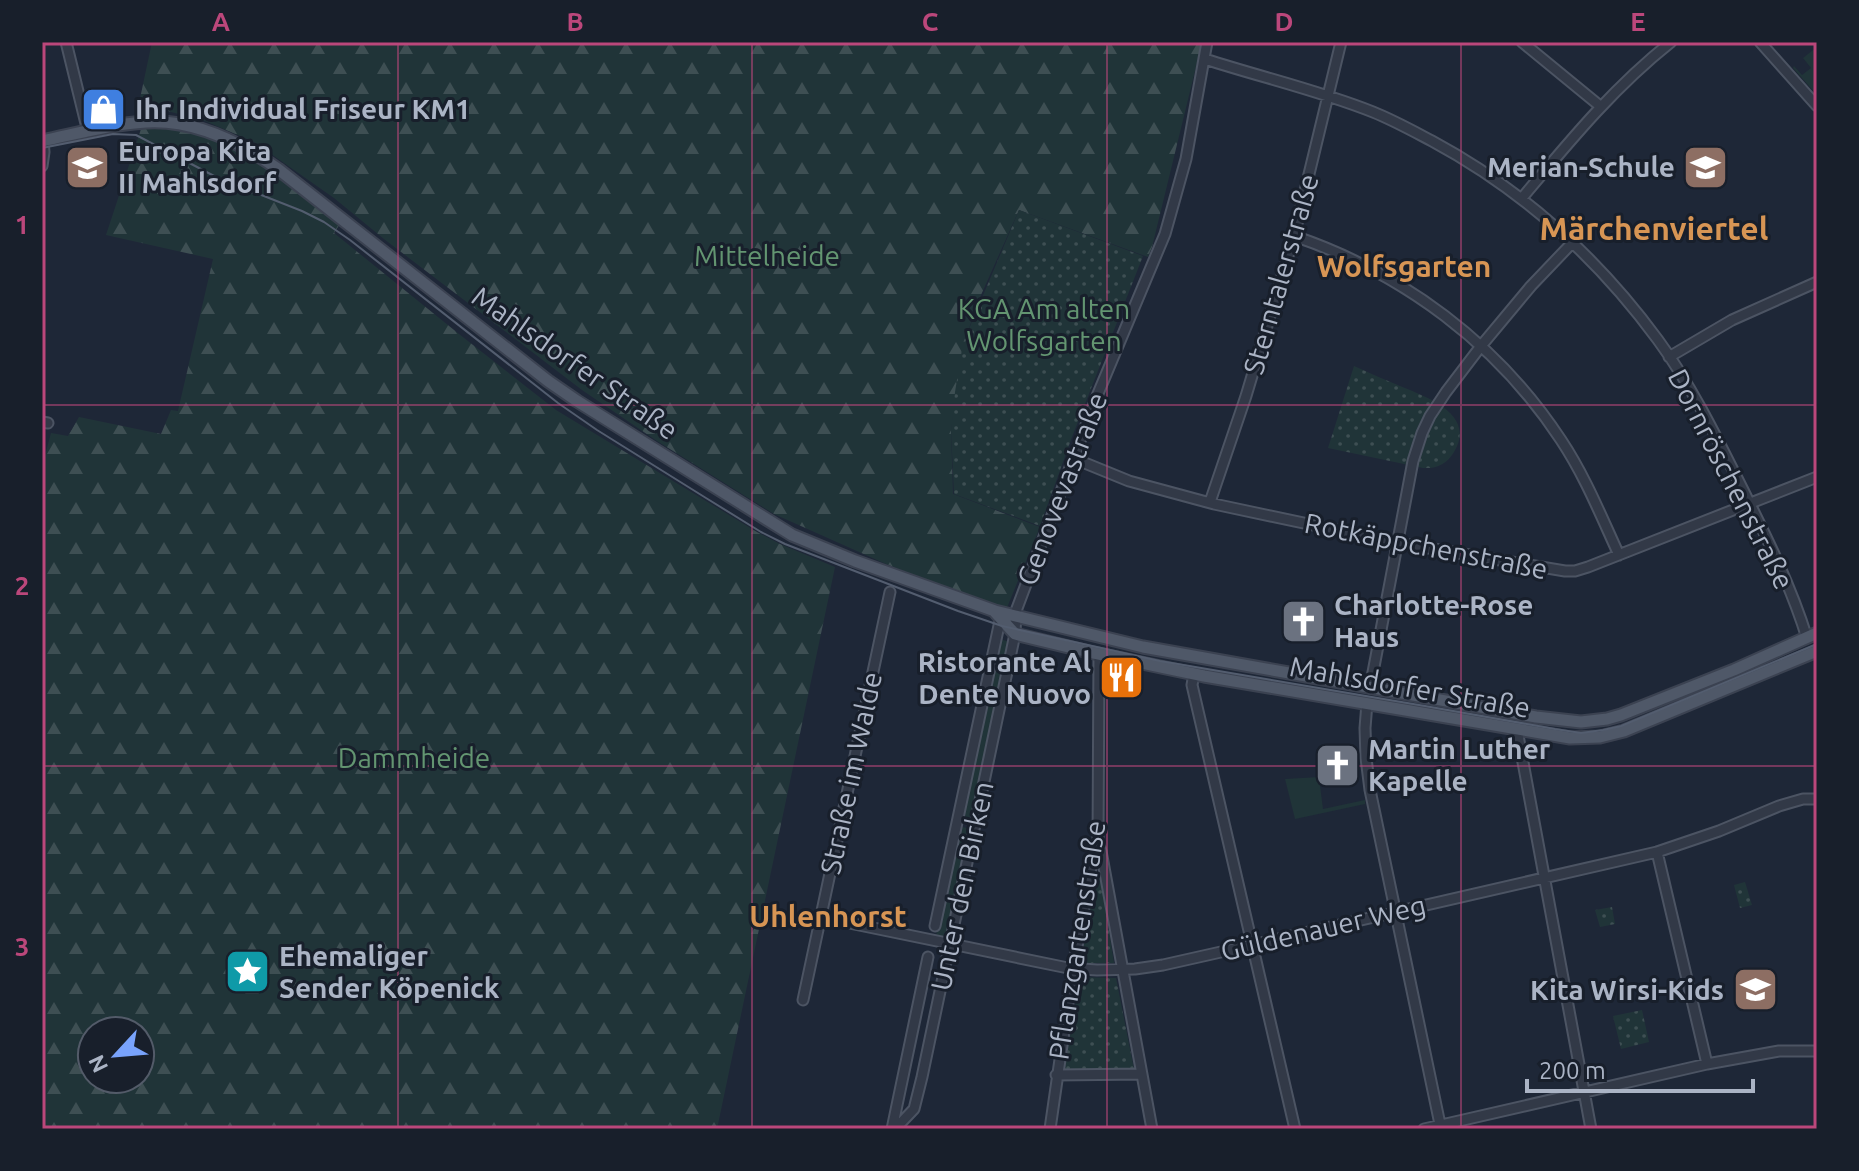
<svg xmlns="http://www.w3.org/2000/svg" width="1859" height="1171" font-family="Ubuntu,sans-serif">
	<defs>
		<pattern id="forest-firs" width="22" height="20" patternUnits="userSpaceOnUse" patternTransform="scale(2)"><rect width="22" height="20" fill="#203438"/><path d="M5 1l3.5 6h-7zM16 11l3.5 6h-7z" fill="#3e4f53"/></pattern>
		<pattern id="park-dots" width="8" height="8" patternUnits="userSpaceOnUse" patternTransform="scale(2)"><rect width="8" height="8" fill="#203438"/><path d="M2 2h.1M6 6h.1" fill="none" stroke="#3e4f53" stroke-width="1.8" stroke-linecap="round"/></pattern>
	</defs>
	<rect width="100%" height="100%" fill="#1e2737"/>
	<path fill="#203438" d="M1813 50H1817V95L1793 68 1794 66 1802 75 1811 68 1803 58Z
		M1000 639 1010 642 972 821 967 822 962 819Z
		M1319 777 1323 809 1365 800V804L1295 819 1285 779Z
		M962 827 968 828 970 832 947 939 936 936 960 829Z"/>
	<path fill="url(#forest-firs)" fill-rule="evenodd" d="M152 42H1202L1152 247 1148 257 1019 210 981 295 964 342 951 430 953 494 1040 527 1006 610 886 564 774 514 657 441 582 390 384 239 334 198 254 142 205 121 160 109 138 108Z
		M163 126C177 129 192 130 206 135 259 154 297 189 340 224L334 233 459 334 556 410 757 532 780 544 835 567 717 1129H42V467L51 433 68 436 79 417 161 434 171 410 178 411 213 259 106 235 141 129ZM92 1031H140V1079H92Z"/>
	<path fill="url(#park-dots)" d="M1019 210 1143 256 1072 437 1040 526 954 494 951 430 955 392 963 343Z
		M1354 366C1370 373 1385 380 1400 386 1426 397 1477 414 1454 452 1447 464 1436 469 1423 468L1328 448Z
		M1095 874H1100L1114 963H1082L1080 961 1085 930 1088 923Z
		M1745 882 1752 905 1740 908 1734 885Z
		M1612 907 1615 924 1600 927 1595 910Z
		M1080 977 1116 978 1134 1069 1064 1071Z
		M1642 1010 1649 1042 1621 1049 1613 1016Z"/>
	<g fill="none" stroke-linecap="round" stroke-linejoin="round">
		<defs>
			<path id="minor" d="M66 42 88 132
				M1522 42 1600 106
				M1760 42 1817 106
				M1205 59C1260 77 1318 90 1373 112 1393 120 1413 131 1432 141 1523 190 1597 257 1658 340 1691 385 1717 438 1742 488 1766 536 1791 586 1807 638
				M42 166 44 152 43 141
				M1522 198C1569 142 1613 88 1671 42
				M1294 236C1403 273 1498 344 1561 440 1585 476 1601 516 1619 555
				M1669 357 1732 320 1817 282
				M42 422 48 423
				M1075 459 1129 481 1214 504 1398 543 1565 571H1575L1588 567 1817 477
				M1210 502 1246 396 1294 236 1341 42
				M1194 674 1192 685 1295 1129
				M1370 688 1413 461 1422 433 1430 416 1446 392 1481 346 1531 286 1573 242
				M1367 703 1365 728 1366 758 1370 790 1441 1129
				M1517 730 1591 1129
				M1098 842 1101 851 1152 1129
				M1657 852 1707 1064
				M820 917 1068 968 1097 970 1135 969 1163 965 1252 945 1657 852 1719 831 1779 806 1803 799H1817
				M935 926 1001 616
				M803 1000 890 592
				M1056 1075 1142 1074
				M892 1129 928 957
				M895 1129 914 1109 922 1077 1015 634 1016 611 1097 396 1165 234 1186 159 1207 42
				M1050 1129 1073 969 1094 851 1098 842 1099 654
				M1424 1129 1707 1064 1779 1051H1817"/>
			<path id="major" d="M42 141C76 134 111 124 146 122 194 119 240 142 278 169L548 381 577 401 792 535 855 561 995 611 1143 647 1536 717 1581 722 1607 719 1621 715 1734 670 1817 633
				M995 612 1015 634 1089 652 1204 676 1570 738 1600 737 1624 731 1817 651"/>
		</defs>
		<use href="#minor" stroke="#4c5463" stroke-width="13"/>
		<use href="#major" stroke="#3b4251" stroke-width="15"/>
		<use href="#minor" stroke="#323947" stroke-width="9"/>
		<use href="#major" stroke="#4f5868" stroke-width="11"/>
		<path stroke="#535d6f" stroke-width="2" d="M42 148 113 134 136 135 218 178 302 211 324 222 350 240 558 403 597 430 706 498 761 532 785 544 958 611 1002 626 1160 661 1425 706 1555 729 1581 733 1603 730 1621 726 1817 644"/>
	</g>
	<path fill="none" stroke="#bb477b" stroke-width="2" stroke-opacity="0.55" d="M398 42V1129M752 42V1129M1107 42V1129M1461 42V1129M42 405H1817M42 766H1817"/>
	<defs>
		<symbol id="shop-square" viewBox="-11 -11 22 22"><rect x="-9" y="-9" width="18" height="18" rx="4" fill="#3f7fe0" stroke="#181f2b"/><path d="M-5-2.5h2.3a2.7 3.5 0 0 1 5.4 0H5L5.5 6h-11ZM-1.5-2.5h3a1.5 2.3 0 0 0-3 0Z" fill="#fff"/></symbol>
		<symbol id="school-square" viewBox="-11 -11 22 22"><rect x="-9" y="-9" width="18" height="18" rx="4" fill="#8d6e63" stroke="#181f2b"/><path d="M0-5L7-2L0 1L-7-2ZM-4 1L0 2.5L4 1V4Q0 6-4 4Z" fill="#fff"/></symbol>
		<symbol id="church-square" viewBox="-11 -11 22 22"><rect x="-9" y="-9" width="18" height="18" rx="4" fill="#6b7280" stroke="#181f2b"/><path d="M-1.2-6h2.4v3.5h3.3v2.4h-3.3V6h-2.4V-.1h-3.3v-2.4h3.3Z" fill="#fff"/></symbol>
		<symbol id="restaurant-square" viewBox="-11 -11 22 22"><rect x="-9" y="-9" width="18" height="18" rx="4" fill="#e8710a" stroke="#181f2b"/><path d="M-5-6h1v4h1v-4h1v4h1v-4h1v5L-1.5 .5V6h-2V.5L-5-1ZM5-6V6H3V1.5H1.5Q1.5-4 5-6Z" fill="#fff"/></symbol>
		<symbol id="sight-square" viewBox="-11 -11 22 22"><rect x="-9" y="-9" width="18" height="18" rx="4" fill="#0f9aa8" stroke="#181f2b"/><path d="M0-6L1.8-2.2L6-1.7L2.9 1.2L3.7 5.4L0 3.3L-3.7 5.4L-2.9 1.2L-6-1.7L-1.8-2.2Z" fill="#fff"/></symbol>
	</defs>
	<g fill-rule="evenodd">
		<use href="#shop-square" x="78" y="84" width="51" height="51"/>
		<use href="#school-square" x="62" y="142" width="51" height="51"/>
		<use href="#school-square" x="1680" y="142" width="51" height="51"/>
		<use href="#church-square" x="1278" y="596" width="51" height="51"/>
		<use href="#restaurant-square" x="1096" y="652" width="51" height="51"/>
		<use href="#church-square" x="1312" y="740" width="51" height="51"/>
		<use href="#sight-square" x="222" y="946" width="51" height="51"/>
		<use href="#school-square" x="1730" y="964" width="51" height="51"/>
	</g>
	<g text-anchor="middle" stroke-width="6" stroke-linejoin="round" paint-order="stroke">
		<g font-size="28" font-weight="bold" fill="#abb4c5" stroke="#181f2b" text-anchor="start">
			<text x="135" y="119">Ihr Individual Friseur KM1</text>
			<text x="118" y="161">Europa Kita<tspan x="118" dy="32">II Mahlsdorf</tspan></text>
			<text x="1675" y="177" text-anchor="end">Merian-Schule</text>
			<text x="1334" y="615">Charlotte-Rose<tspan x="1334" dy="32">Haus</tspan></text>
			<text x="1091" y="672" text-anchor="end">Ristorante Al<tspan x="1091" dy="32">Dente Nuovo</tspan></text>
			<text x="1368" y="759">Martin Luther<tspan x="1368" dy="32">Kapelle</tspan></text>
			<text x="279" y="966">Ehemaliger<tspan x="279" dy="32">Sender Köpenick</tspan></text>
			<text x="1724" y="1000" text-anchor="end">Kita Wirsi-Kids</text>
		</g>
		<g font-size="28" fill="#639571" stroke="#181f2b">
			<text x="767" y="266">Mittelheide</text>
			<text x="1044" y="319">KGA Am alten<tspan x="1044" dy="32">Wolfsgarten</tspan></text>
			<text x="414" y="768">Dammheide</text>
		</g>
		<g font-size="28" fill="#abb4c5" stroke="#181f2b">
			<text transform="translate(1281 274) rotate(-74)" y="10">Sterntalerstraße</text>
			<text transform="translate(575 363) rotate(35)" y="10">Mahlsdorfer Straße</text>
			<text transform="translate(1731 479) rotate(63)" y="10">Dornröschenstraße</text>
			<text transform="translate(1062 489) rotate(-69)" y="10">Genovevastraße</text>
			<text transform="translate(1426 546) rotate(11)" y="10">Rotkäppchenstraße</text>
			<text transform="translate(1410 687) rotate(10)" y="10">Mahlsdorfer Straße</text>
			<text transform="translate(851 773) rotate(-78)" y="10">Straße im Walde</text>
			<text transform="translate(962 886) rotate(-78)" y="10">Unter den Birken</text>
			<text transform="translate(1323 928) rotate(-13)" y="10">Güldenauer Weg</text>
			<text transform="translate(1077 940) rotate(-81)" y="10">Pflanzgartenstraße</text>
		</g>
		<g font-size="30" font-weight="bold" fill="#d79554" stroke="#181f2b">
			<text x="1404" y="277">Wolfsgarten</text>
			<text x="828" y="927">Uhlenhorst</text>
		</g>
		<g font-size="32" font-weight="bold" fill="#d79554" stroke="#181f2b">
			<text x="1654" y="240">Märchenviertel</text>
		</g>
	</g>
	<rect width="1859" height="1171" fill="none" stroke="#181f2b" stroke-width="88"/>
	<g transform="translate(116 1055) rotate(244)"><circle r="38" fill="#181f2b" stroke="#535b69" stroke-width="2"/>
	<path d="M0-6L14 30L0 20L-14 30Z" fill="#79a3fc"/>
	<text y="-12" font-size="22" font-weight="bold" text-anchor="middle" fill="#abb4c5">N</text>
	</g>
	<path d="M1527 1079v12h226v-12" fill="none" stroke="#abb4c5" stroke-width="4"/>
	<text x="1539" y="1079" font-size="24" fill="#abb4c5" stroke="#181f2b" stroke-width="6" paint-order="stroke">200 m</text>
	<rect x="44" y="44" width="1771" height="1083" fill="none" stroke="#bb477b" stroke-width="3"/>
	<g font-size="26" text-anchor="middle" font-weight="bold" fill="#bb477b">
		<text x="221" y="31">A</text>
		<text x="575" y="31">B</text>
		<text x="930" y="31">C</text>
		<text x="1284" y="31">D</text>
		<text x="1638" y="31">E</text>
		<text x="22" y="234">1</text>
		<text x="22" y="595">2</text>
		<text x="22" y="956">3</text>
	</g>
</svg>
